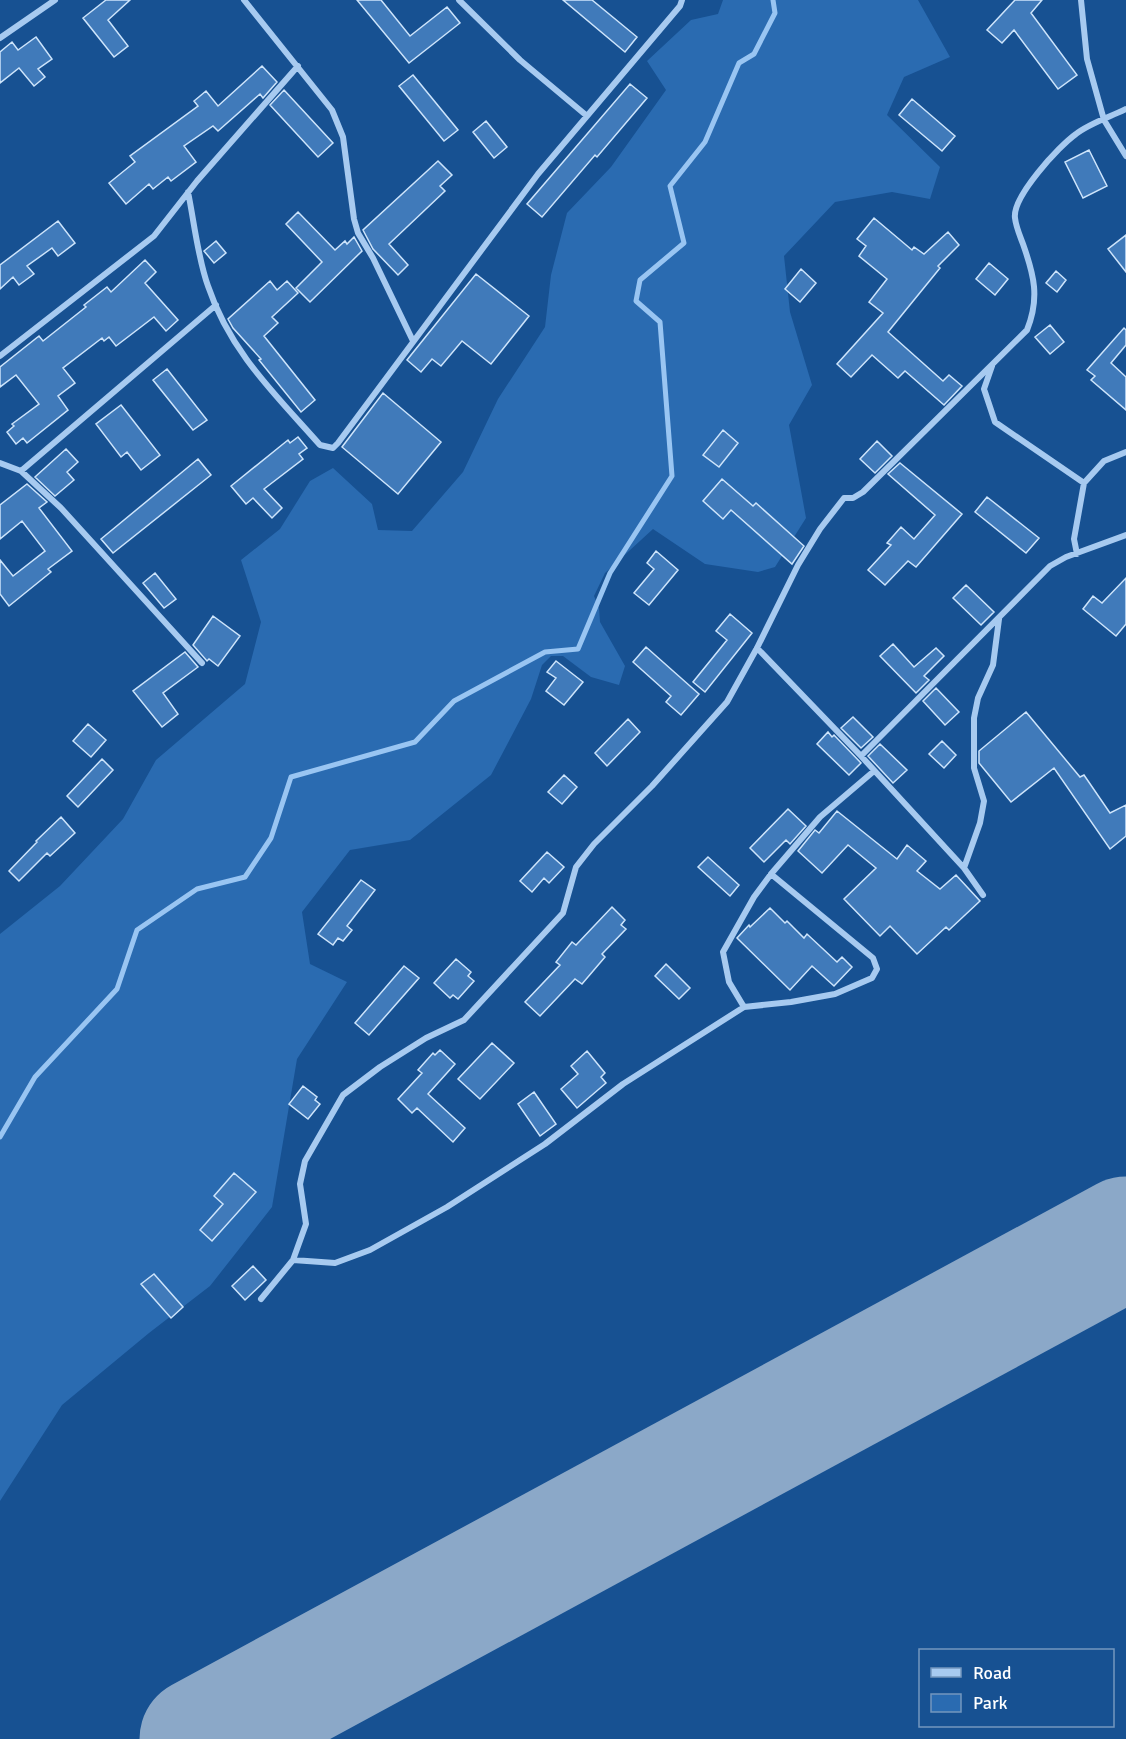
<svg xmlns="http://www.w3.org/2000/svg" width="1126" height="1739" font-family="Signika,sans-serif">
	<rect width="100%" height="100%" fill="#175192"/>
	<path fill="#2a6bb1" d="M723 0H918L950 57 904 77 887 115 940 167 930 199 892 192 835 202 784 256 790 312 812 385 789 425 806 518 775 567 758 572 705 564 653 529 605 573 594 596 599 608 600 622 625 666 619 685 591 677 563 656H551L542 665 531 699 491 775 410 840 350 850 302 912 310 964 347 982 297 1059 272 1207 210 1286 149 1333 62 1405 0 1501V934L60 886 123 819 156 760 245 684 261 622 241 560 280 529 310 481 333 468 372 504 378 530 412 531 463 472 498 399 545 327 551 275 567 213 611 167 666 90 647 61 691 20 718 14Z"/>
	<g fill="none" stroke-linecap="round" stroke-linejoin="round">
		<path stroke="#99c5f2" stroke-width="5" d="M0 1137 35 1077 117 989 137 930 197 889 245 877 271 838 291 777 415 742 454 701 545 652 578 649 610 573 672 476 660 322 636 301 640 280 684 243 670 186 705 142 739 63 754 54 775 13 773 0"/>
		<path stroke="#8ba8c8" stroke-width="123" d="M201 1739 1126 1238"/>
	</g>
	<path fill="#407aba" stroke="#cde4fb" stroke-width="1.5" d="M106 0H130L108 20 128 46 114 57 83 18Z
		M357 0H381L410 36 447 7 460 23 409 63Z
		M563 0H592L637 37 625 52Z
		M1015 0H1042L1031 13 1077 75 1058 89 1014 30 1002 43 987 30Z
		M36 37 52 59 38 69 45 77 34 86 19 68 0 83V52L12 42 18 50Z
		M262 66 277 82 263 98 260 94 218 131 213 126 184 146 196 162 171 181 168 177 153 189 149 184 126 204 109 183 135 162 130 156 198 106 194 101 206 91 218 106Z
		M413 75 458 130 444 141 399 86Z
		M630 84 647 98 597 157 595 155 542 217 527 204Z
		M284 90 333 143 318 157 270 105Z
		M912 99 955 136 942 151 899 115Z
		M486 121 507 147 494 158 473 132Z
		M1089 150 1107 186 1083 198 1065 162Z
		M438 161 452 175 440 186 445 191 389 244 408 265 398 275 373 249 363 230Z
		M298 212 335 250 345 241 347 244 354 237 362 251 310 302 296 288 322 262 286 224Z
		M874 218 912 250 914 247 924 254 948 232 959 245 938 266 940 268 888 332 943 381 949 375 962 386 944 405 905 371 898 378 872 355 851 377 837 364 883 313 869 302 887 279 859 256 866 246 857 239Z
		M58 221 75 243 58 256 52 248 27 266 34 274 19 285 13 277 0 289V265Z
		M1126 235V272L1108 249Z
		M216 241 226 253 214 263 204 251Z
		M145 260 156 272 145 283 178 320 166 331 154 317 116 346 109 337 104 341 102 338 63 368 75 383 58 396 68 410 27 443 23 438 16 444 7 432 14 426 12 424 39 404 16 375 0 387V367L39 336 43 341 86 307 84 305 107 287 111 292Z
		M989 263 1008 279 995 295 976 279Z
		M801 269 816 283 800 302 785 289Z
		M1056 271 1066 280 1057 292 1046 283Z
		M476 274 529 316 491 364 462 341 441 366 432 359 421 372 407 360Z
		M270 281 277 290 287 281 298 293 272 317 278 323 264 336 315 400 301 412 259 360 261 359 233 328 228 319Z
		M1050 325 1064 342 1050 354 1035 337Z
		M1124 328 1126 330V345L1111 363 1126 377V410L1091 380 1095 376 1087 370Z
		M167 369 207 420 193 430 153 380Z
		M383 393 441 442 398 494 342 447Z
		M121 405 160 455 141 470 127 452 121 457 96 424Z
		M723 430 738 443 719 467 703 455Z
		M298 437 307 448 299 454 303 459 264 489 282 508 272 518 253 498 246 504 231 486 288 440 290 443Z
		M877 441 892 456 875 473 860 459Z
		M66 449 78 462 67 472 74 480 55 496 35 477Z
		M198 459 211 475 113 553 101 539Z
		M900 463 962 514 916 567 908 561 885 585 868 570 891 545 887 543 901 527 914 539 935 515 888 474Z
		M722 479 753 506 756 503 804 546 792 564 731 510 723 519 703 501Z
		M27 484 47 502 39 508 72 551 48 569 51 572 9 606 0 594V560L13 576 45 551 22 521 0 539V505Z
		M987 497 1039 538 1026 553 975 512Z
		M656 551 678 570 649 605 634 593 654 569 647 563Z
		M155 573 176 599 164 608 143 583Z
		M1126 578V624L1116 636 1083 609 1093 596 1102 603Z
		M966 585 994 612 981 625 953 598Z
		M730 614 752 633 705 692 693 682 727 640 716 631Z
		M213 616 240 636 218 666 209 659 207 661 193 645Z
		M893 644 914 667 936 648 944 656 924 676 929 680 916 693 880 656Z
		M646 647 699 694 681 715 666 702 671 696 633 662Z
		M185 652 198 667 163 693 178 714 162 727 133 691Z
		M556 661 583 682 564 705 546 691 556 678 547 672Z
		M936 688 959 712 945 725 923 701Z
		M1026 712 1080 777 1084 775 1110 813 1126 805V836L1110 849 1054 768 1011 802 979 763V751Z
		M853 717 873 737 861 748 841 728Z
		M628 719 640 732 607 766 595 753Z
		M88 724 106 740 91 757 73 741Z
		M828 732 832 737 834 735 861 763 849 775 817 744Z
		M942 741 956 755 944 768 929 754Z
		M880 744 907 770 893 783 868 756Z
		M102 759 113 770 78 807 67 796Z
		M564 775 577 787 562 804 548 792Z
		M788 809 806 826 790 844 786 840 764 862 750 848Z
		M837 811 897 859 907 845 926 861 917 871 940 889 956 875 980 901 949 930 946 927 917 954 890 926 880 936 844 899 876 868 848 845 822 873 798 851 815 830 819 833Z
		M61 817 75 833 50 856 47 853 19 881 9 871 37 842 36 841Z
		M547 852 564 867 549 883 544 878 532 892 520 881Z
		M708 857 739 885 730 896 698 867Z
		M361 880 375 890 347 926 352 930 343 941 338 938 333 945 318 934Z
		M612 907 625 920 621 925 626 929 602 954 605 957 582 984 575 979 540 1016 525 1002 560 965 556 962 572 942 576 945Z
		M770 908 785 923 787 921 804 938 807 934 837 962 842 957 852 967 834 986 812 966 790 990 737 938 749 925 750 927Z
		M456 959 471 972 468 976 474 981 458 999 453 995 450 998 434 983Z
		M666 964 690 988 679 999 655 976Z
		M404 966 419 978 369 1035 355 1023Z
		M492 1043 514 1063 480 1099 458 1079Z
		M440 1050 455 1064 428 1094 465 1128 453 1142 417 1108 412 1113 398 1099 422 1073 418 1070 433 1053 435 1055Z
		M587 1051 605 1073 601 1077 606 1083 577 1108 561 1089 578 1074 571 1066Z
		M303 1086 317 1097 315 1100 320 1104 308 1119 289 1104Z
		M534 1092 556 1124 540 1136 518 1104Z
		M234 1173 256 1192 212 1241 200 1230 223 1204 214 1196Z
		M253 1266 266 1280 245 1300 232 1286Z
		M154 1274 183 1307 171 1318 141 1284Z"/>
	<g fill="none" stroke-linecap="round" stroke-linejoin="round">
		<path stroke="#a7caf0" stroke-width="6" d="M244 0 332 110 343 137 354 219 358 233 373 258 413 341
			M459 0 520 60 587 116
			M1081 0 1087 59 1104 120 1126 156
			M0 38 55 0
			M188 192C194 221 198 259 208 286 230 352 276 395 320 445L333 448 338 443 538 174 680 6 682 0
			M0 356 154 236 197 181 298 66
			M992 366 984 389 995 422 1084 483 1074 539 1077 554
			M0 463 21 471 61 508 202 663
			M21 471 216 305
			M1084 483 1104 461 1126 452
			M757 648 861 756 1050 566 1066 557 1126 535
			M861 756 964 868 983 895
			M964 868 980 823 984 801 974 768V718L978 698 993 665 999 619
			M744 1007 729 982 723 952 754 897 771 874 820 817 874 771
			M293 1260 335 1263 370 1250 447 1207 545 1144 623 1084 744 1007 791 1002 835 994 872 978 877 969 873 958 771 874
			M261 1299 293 1260 306 1224 300 1184 305 1161 343 1095 380 1067 426 1038 464 1020 563 913 576 867 594 844 652 786 727 702 757 648 798 565 820 529 844 498H853L863 492 1027 330C1040 298 1034 275 1023 244 1020 236 1016 227 1015 218 1012 197 1059 146 1076 134 1090 123 1110 117 1126 109"/>
	</g>
	<rect x="919" y="1649" width="195" height="78" fill="#175192" stroke="#7497be" stroke-width="1.5"/>
	<rect x="931" y="1668" width="30" height="9" fill="#a7caf0" stroke="#7497be" stroke-width="1.5"/>
	<text x="973" y="1679" font-size="18" fill="#ffffff">Road</text>
	<rect x="931" y="1694" width="30" height="18" fill="#2a6bb1" stroke="#7497be" stroke-width="1.5"/>
	<text x="973" y="1709" font-size="18" fill="#ffffff">Park</text>
</svg>
